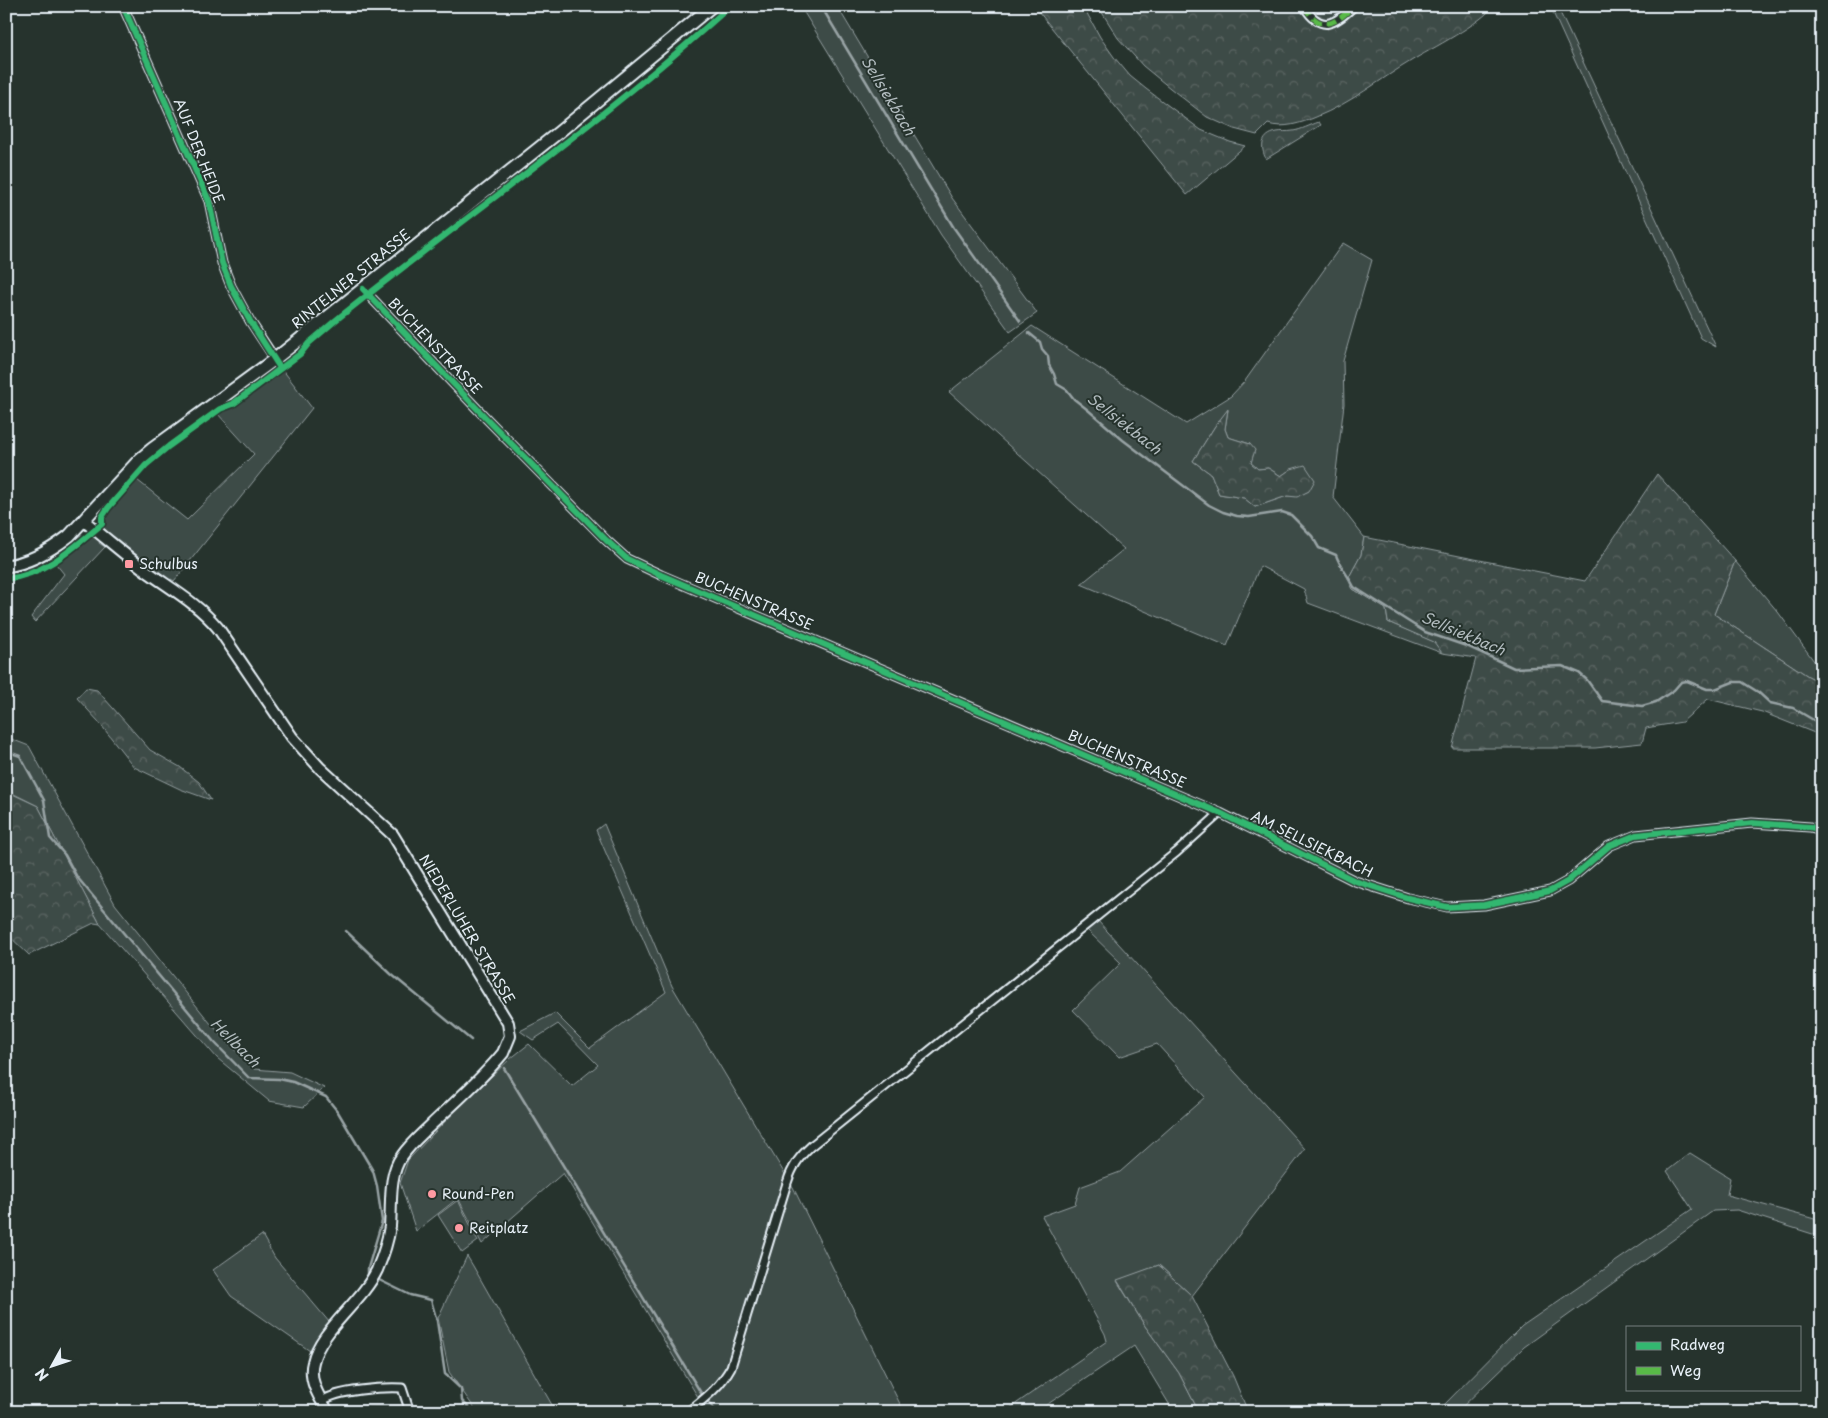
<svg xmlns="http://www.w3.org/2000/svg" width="1828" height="1418" font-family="'Playpen Sans',sans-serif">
	<defs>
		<pattern id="forest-crowns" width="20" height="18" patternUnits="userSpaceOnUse" patternTransform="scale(1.25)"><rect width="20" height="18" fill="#3e4b47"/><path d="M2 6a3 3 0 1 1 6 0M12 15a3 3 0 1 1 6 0" fill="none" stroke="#5a6562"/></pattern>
	</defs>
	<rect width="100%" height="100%" fill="#26332d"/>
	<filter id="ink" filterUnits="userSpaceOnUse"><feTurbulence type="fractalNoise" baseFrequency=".02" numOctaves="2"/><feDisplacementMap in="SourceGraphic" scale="10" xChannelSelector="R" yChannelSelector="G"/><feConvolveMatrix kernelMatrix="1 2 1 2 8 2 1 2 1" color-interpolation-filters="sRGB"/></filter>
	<g filter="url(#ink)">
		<path fill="#3e4b47" stroke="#939ea0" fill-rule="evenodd" d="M800 6H837L952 198 1037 313 1010 332 941 235Z
			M1550 6H1557L1716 347 1701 338Z
			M1343 243 1372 260 1343 361 1344 404 1333 497 1364 537 1361 555 1348 579 1353 589 1386 609 1388 622 1435 642 1442 653 1308 603 1304 589 1260 566 1227 646 1081 584 1124 549 949 392 1032 326 1186 424 1231 396 1245 381ZM1228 410 1225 429 1228 437 1250 444 1251 463 1258 469 1268 468 1281 476 1291 469 1309 491 1297 496H1287L1255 507 1244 498 1219 494 1211 474 1193 461 1215 426Z
			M282 369 312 408 174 581 171 579 168 581 127 554 104 528 107 513 137 480 187 520 254 454 217 413 234 406Z
			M81 535H87C60 554 40 573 6 578V572L31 566 63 548Z
			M92 536 100 541 99 543 105 547 35 622 31 617 64 574 56 564Z
			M1735 561 1778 612 1822 672V683L1808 676 1714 614Z
			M6 737 29 746 115 904 211 1024 254 1069 290 1072 324 1088 304 1107 269 1101 217 1058 100 924 38 806 6 790Z
			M604 824 672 986 786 1176 725 1370 714 1384 698 1397 563 1173 482 1244 458 1198 416 1231 400 1183 408 1160 457 1109 510 1059 529 1044 572 1086 598 1065 558 1024 533 1040 520 1031 555 1013 590 1048 666 992 596 830Z
			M1098 921 1305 1149 1192 1296 1159 1265 1117 1281 1145 1326 1179 1373 1199 1412H1174L1134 1346 1036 1412H1004L1107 1341 1105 1334 1042 1216 1075 1204 1080 1187 1120 1172 1205 1097 1157 1044 1119 1057 1073 1010 1121 963 1086 929Z
			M1690 1153 1730 1178 1727 1195 1822 1221V1237L1737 1210 1713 1211 1524 1347 1457 1412H1437L1522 1326 1692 1209 1667 1171Z
			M791 1184 793 1187 904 1412H693L718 1391 734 1370Z
			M458 1200 478 1241 462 1253 438 1215Z
			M262 1235 275 1258 330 1323 316 1340 310 1351 231 1296 213 1270Z
			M467 1256 473 1266 556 1412H477L449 1372 438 1318Z
			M400 1406 396 1412H335L332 1408Z"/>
		<path fill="url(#forest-crowns)" stroke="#939ea0" d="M1034 6H1083L1100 37 1114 57 1130 76 1146 89 1201 130 1230 142 1245 146 1187 195Z
			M1098 6H1493C1484 22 1429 50 1411 61 1379 80 1351 103 1316 117 1302 123 1283 129 1268 124L1257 135 1234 129 1207 117 1170 88 1143 66 1118 38Z
			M1319 122 1321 125 1266 159C1260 147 1261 135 1277 132 1282 131 1287 132 1293 131 1301 130 1310 125 1319 122Z
			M1228 409 1225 429 1228 437 1250 444 1255 450 1251 463 1258 469 1268 468 1281 476 1291 469 1305 465 1315 480 1309 491 1297 497 1287 496 1255 507 1244 498 1219 494 1211 474 1193 461 1215 426Z
			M1657 474 1735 561 1714 614 1808 676 1822 683V736L1762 712 1708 699 1682 722 1646 728 1642 743 1595 748H1452L1476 658 1442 653 1434 642 1388 622 1386 609 1353 589 1348 579 1361 555 1364 537 1585 581Z
			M86 688 97 690 150 750 180 767 199 782 211 800 180 789 134 767 98 721 77 698Z
			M6 791 38 806 100 924 94 923 29 955 6 933Z
			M1159 1265 1192 1296 1233 1376 1248 1412H1199L1179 1373 1145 1326 1117 1280Z"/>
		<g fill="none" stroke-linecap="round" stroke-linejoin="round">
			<path stroke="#98a3a5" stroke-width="2.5" d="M821 6 954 228 1020 321
				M1029 333 1040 342 1042 349 1048 356 1049 365 1054 374 1057 384 1067 390 1074 399 1088 410 1123 440 1209 505 1223 512 1237 516 1249 517 1282 512 1291 515 1312 536 1319 548 1336 555C1340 567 1348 575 1354 587L1425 632 1469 647 1514 668 1562 666 1579 673 1587 680 1602 701 1642 706 1656 702 1674 690 1681 682 1687 681 1707 689H1715L1733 682H1742L1758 692 1770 703 1793 708 1822 725
				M6 751 20 756 44 800 50 838 65 855 77 877 214 1042 249 1078 279 1079 293 1082 326 1097 338 1112 373 1171 377 1186 382 1221 368 1268V1275L370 1276
				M346 931 391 974 471 1040
				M504 1068 701 1393
				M375 1278 410 1295 431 1300 437 1321 445 1374 461 1389 462 1401 473 1412
				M709 1403 717 1412"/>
			<defs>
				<path id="street" d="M123 6 209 201 222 263 231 286 250 321 275 359
					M1304 6C1321 34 1335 24 1354 6
					M363 289 486 418 606 540 627 559 661 575 1220 813 1355 881 1408 898 1447 907 1484 905 1550 891 1568 881 1609 846 1636 835 1752 823 1810 827 1822 830
					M322 1401C338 1390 382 1387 402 1388L410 1412
					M688 1412C705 1398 720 1387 731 1367L787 1183C792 1167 799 1157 811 1146L1177 852 1220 813"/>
				<path id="secondary" d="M84 521C106 538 126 556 148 572 173 590 198 604 218 628L292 737 320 768 393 835 508 1023 510 1036 503 1053C482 1079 455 1102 431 1125 421 1135 410 1144 402 1156 388 1175 392 1203 390 1226 388 1240 383 1256 377 1270 362 1302 320 1330 313 1362 308 1380 319 1397 328 1412"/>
				<path id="primary" d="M6 566C30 563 51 550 69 536L140 459 152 449 275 359 559 132 712 6"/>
			</defs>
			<use href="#street" stroke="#e8f1f8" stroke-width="11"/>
			<use href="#secondary" stroke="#e8f1f8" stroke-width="14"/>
			<use href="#primary" stroke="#e8f1f8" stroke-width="15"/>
			<use href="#street" stroke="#26332d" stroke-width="7"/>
			<use href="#secondary" stroke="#26332d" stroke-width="10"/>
			<use href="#primary" stroke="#26332d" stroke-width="11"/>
			<path stroke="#58b947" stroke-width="5" stroke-dasharray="10 5" stroke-linecap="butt" d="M1304 6C1321 34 1335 24 1354 6"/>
			<defs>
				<path id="cycleway" d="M123 6 209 201 222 263 231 286 250 321 280 368
					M363 289 486 418 606 540 627 559 661 575 1220 813 1355 881 1408 898 1447 907 1484 905 1550 891 1568 881 1609 846 1636 835 1752 823 1810 827 1822 830
					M6 579C45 575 73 548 102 524V517L108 508 146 465 169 446 220 409 233 404 300 354 309 343 336 320C467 215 606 119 730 6"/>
			</defs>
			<use href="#cycleway" stroke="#26332d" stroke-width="9"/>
			<use href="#cycleway" stroke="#33b770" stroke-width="6"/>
		</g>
	</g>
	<g fill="#ff9aa2" stroke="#26332d" stroke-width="2">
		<rect x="124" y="559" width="10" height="10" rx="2.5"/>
		<circle cx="432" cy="1194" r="5"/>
		<circle cx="459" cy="1228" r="5"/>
	</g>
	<g text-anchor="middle" stroke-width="4" stroke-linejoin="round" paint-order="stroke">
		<g font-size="14" fill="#e8f1f8" stroke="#26332d">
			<text transform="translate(199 151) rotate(68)" y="5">AUF DER HEIDE</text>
			<text transform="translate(351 279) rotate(-39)" y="5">RINTELNER STRASSE</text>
			<text transform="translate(435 346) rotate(46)" y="5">BUCHENSTRASSE</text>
			<text transform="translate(754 601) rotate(23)" y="5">BUCHENSTRASSE</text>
			<text transform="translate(1127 759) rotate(23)" y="5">BUCHENSTRASSE</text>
			<text transform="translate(1312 844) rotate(26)" y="5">AM SELLSIEKBACH</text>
			<text transform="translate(467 929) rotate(59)" y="5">NIEDERLUHER STRASSE</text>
		</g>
		<g font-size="14" fill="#e8f1f8" stroke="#26332d" text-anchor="start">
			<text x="139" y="569">Schulbus</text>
			<text x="442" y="1199">Round-Pen</text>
			<text x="469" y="1233">Reitplatz</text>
		</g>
		<g font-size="15" font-style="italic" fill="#b3bdc0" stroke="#26332d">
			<text transform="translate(888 96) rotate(59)" y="5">Sellsiekbach</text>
			<text transform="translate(1124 424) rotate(38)" y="5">Sellsiekbach</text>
			<text transform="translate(1463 634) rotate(23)" y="5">Sellsiekbach</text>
			<text transform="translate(235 1043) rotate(45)" y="5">Hellbach</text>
		</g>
	</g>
	<rect width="1828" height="1418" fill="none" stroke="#26332d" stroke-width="25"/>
	<rect x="12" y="12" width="1803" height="1393" fill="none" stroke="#e8f1f8" stroke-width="2" filter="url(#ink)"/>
	<rect x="1626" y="1326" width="175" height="65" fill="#26332d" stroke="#747f7e"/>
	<rect x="1636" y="1342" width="25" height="8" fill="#33b770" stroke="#747f7e"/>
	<text x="1670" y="1350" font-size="15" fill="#e8f1f8">Radweg</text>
	<rect x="1636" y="1367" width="25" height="8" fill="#58b947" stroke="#747f7e"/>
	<text x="1670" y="1376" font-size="15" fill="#e8f1f8">Weg</text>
	<g transform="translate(52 1366) rotate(230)" stroke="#26332d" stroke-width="4" paint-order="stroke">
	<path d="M0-4L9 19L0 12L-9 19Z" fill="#e8f1f8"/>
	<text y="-8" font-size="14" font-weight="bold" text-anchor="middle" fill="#e8f1f8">N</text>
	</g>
</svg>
